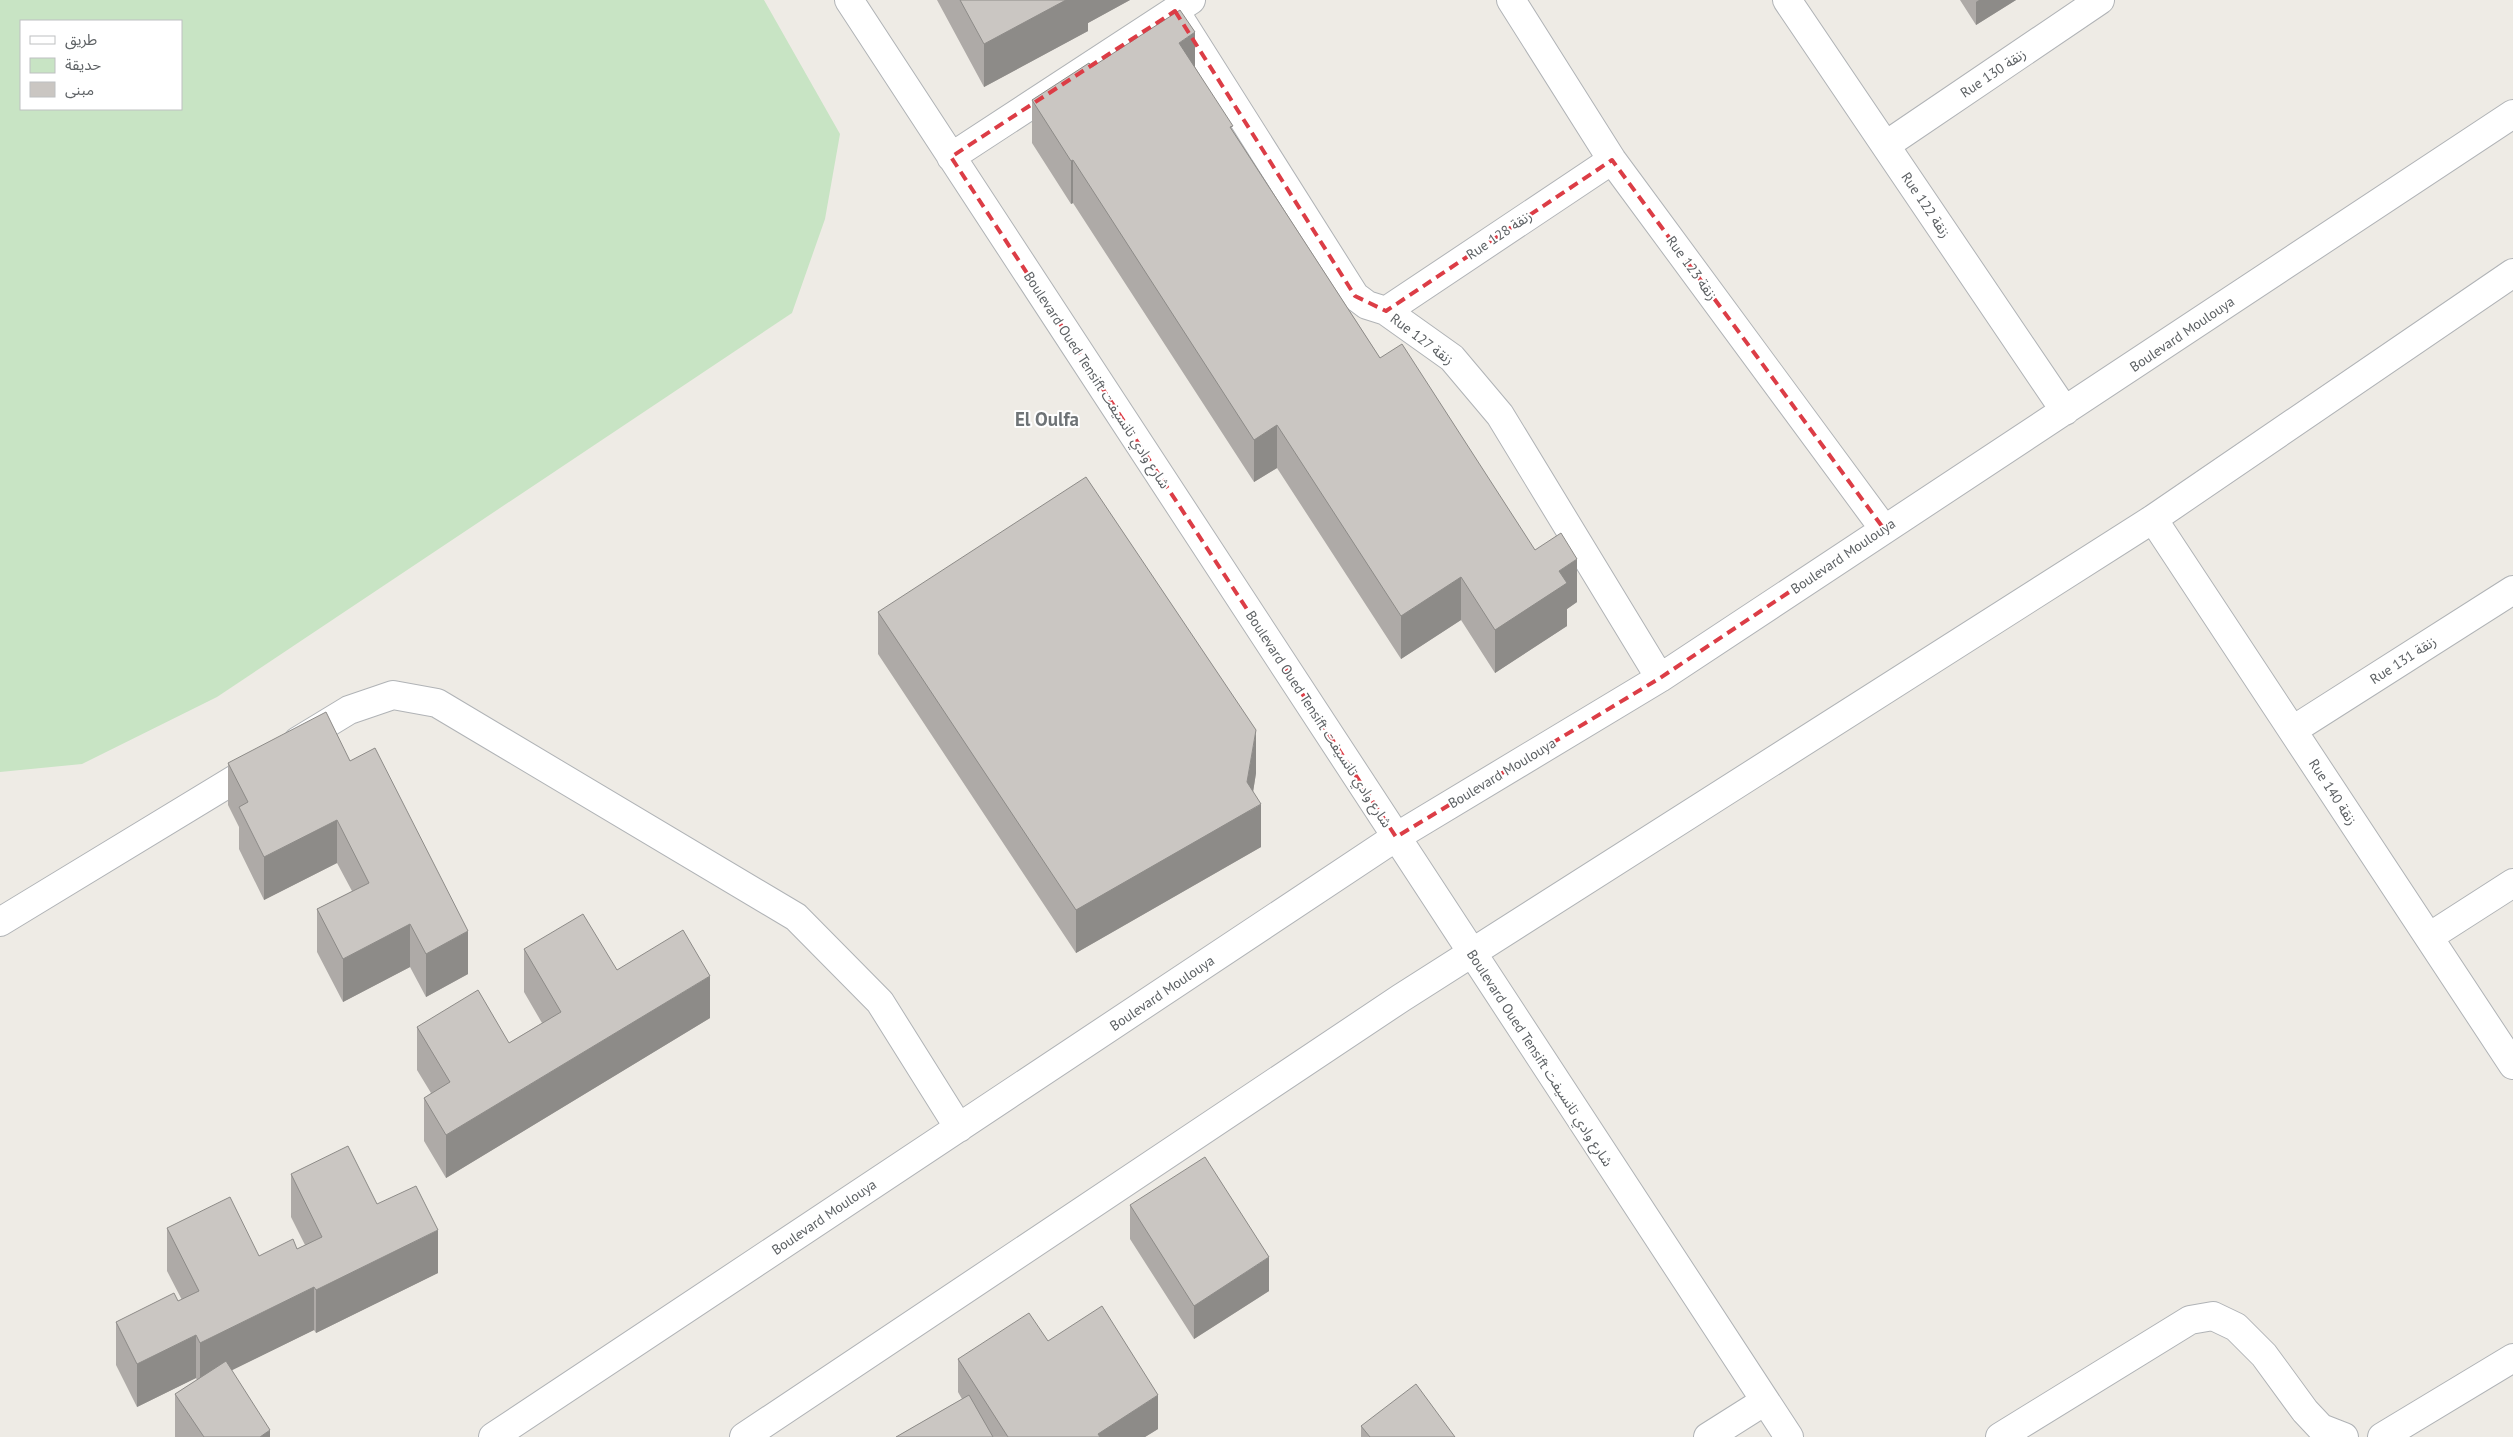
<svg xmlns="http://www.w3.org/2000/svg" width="2513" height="1437" font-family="'PT Sans','Noto Sans Arabic',sans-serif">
	<rect width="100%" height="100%" fill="#eeebe5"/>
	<path fill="#c8e4c4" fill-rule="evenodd" d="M0 0H764L840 134 825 219 792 313 217 697 82 764 0 772ZM21 21H181V109H21Z"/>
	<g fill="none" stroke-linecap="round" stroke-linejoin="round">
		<defs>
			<path id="minor" d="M849 0 1789 1437
				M1511 0 1612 160 1884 529
				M1787 0 2065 411
				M1175 11 1355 296 1367 305 1386 311 1452 358 1500 415 1660 678
				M1886 145 2100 0
				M951 157 1191 0
				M1386 311 1612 160
				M2153 519 2513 1065
				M2293 730 2513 590
				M298 741 349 710 393 695 437 703 796 917 880 1002 959 1128
				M0 922 260 764
				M2429 937 2513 883
				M493 1437 1396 837 1660 678 2513 114
				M744 1437 1401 998 2153 519 2513 273
				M1708 1437 1765 1401
				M2000 1437 2190 1320 2213 1316 2236 1327 2264 1355 2305 1411 2321 1428 2344 1437
				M2382 1437 2513 1358"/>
		</defs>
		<use href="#minor" stroke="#b0b3b6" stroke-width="30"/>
		<use href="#minor" stroke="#fff" stroke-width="28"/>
	</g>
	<path fill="#aeaaa7" d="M937 0H1130L1088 23V31L984 87Z
		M1960 0H2016L1976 25Z
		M1092 67H1195L1233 131 1380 358 1577 602 1567 609V626L1495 673 1461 620 1401 659 1277 468 1254 482 1073 203 1071 204 1032 143V100Z
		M878 612 1256 773 1253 792 1261 847 1076 953 878 654Z
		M350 761 468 974 426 997 410 967 343 1002 317 952V909L352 891 337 863 264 900 239 849V827L228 805V763Z
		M524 949 617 970 710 1018 446 1178 424 1141V1098L431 1093 417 1070V1027L509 1043 542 1023 524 992Z
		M291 1174 377 1204 438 1273 316 1333 314 1330 231 1370 270 1437H175V1394L197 1380 196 1378 137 1407 116 1365V1322L182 1300 167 1271V1228L259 1256 297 1249 305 1245 291 1217Z
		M1130 1205 1269 1291 1194 1339 1130 1239Z
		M1048 1341 1158 1429 1145 1437H896L962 1399 958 1392V1359Z
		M1361 1426 1455 1437H1361Z"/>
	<path fill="#8d8b88" d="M1066 0H1130L1088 23V31L984 87V44Z
		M1979 0H2016L1976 25V2Z
		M1195 32V75L1179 43Z
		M1073 160V203L1071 204V161Z
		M1277 425V468L1254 482V440Z
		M1577 559V602L1567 609V626L1495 673V630L1559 571Z
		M1461 577V620L1401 659V616Z
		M1256 730V773L1250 811 1261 804V847L1076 953V910L1247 782Z
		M337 820V863L264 900V857Z
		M410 924V967L343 1002V959Z
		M468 931V974L426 997V954Z
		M710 976V1018L446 1178V1135Z
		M438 1230V1273L316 1333V1290Z
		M1269 1257V1291L1194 1339V1306Z
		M314 1287V1330L200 1386V1343Z
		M196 1335V1378L137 1407V1364Z
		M1158 1395V1429L1145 1437H1098V1434Z
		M270 1430V1437H260Z"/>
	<path fill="#cac6c2" stroke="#8d8b88" d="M960 0H1066L984 44Z
		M1180 10 1195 32 1179 43 1233 126 1230 127 1380 358 1402 344 1535 550 1561 533 1577 559 1559 571 1567 583 1495 630 1461 577 1401 616 1277 425 1254 440 1073 160 1071 161 1032 100 1089 63 1092 67Z
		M1086 477 1256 730 1247 782 1261 804 1076 910 878 612Z
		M326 712 350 761 375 748 468 931 426 954 410 924 343 959 317 909 369 883 337 820 264 857 239 807 248 802 228 763Z
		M583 914 617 970 683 930 710 976 446 1135 424 1098 450 1082 417 1027 478 990 509 1043 561 1012 524 949Z
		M348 1146 377 1204 416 1186 438 1230 316 1290 314 1287 200 1343 196 1335 137 1364 116 1322 174 1293 178 1301 199 1291 167 1228 230 1197 259 1256 293 1239 297 1249 322 1237 291 1174Z
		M1205 1157 1269 1257 1194 1306 1130 1205Z
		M1102 1306 1158 1395 1098 1434 1100 1437H1008L958 1359 1029 1313 1048 1341Z
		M226 1361 270 1430 260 1437H204L175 1394Z
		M1416 1384 1455 1437H1370L1361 1426Z
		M969 1395 993 1437H896Z"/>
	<path fill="none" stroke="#dc3d46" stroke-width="4" stroke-dasharray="10 6" stroke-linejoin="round" d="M1175 11 1355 296 1386 311 1612 160 1884 529 1660 678 1396 837 951 157Z"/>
	<g text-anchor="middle" stroke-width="4" stroke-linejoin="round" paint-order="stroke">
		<g font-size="14" fill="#5d6164" stroke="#fff">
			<text transform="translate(1993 73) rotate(-34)" y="5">Rue 130 زنقة</text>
			<text transform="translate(1926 205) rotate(56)" y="5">Rue 122 زنقة</text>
			<text transform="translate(1499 235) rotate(-34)" y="5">Rue 128 زنقة</text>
			<text transform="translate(1692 268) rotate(54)" y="5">Rue 123 زنقة</text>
			<text transform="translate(2182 334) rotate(-34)" y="5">Boulevard Moulouya</text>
			<text transform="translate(1422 339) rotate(37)" y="5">Rue 127 زنقة</text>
			<text transform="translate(1097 380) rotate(57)" y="5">Boulevard Oued Tensift شارع وادي تانسيفت</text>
			<text transform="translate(1843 556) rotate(-34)" y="5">Boulevard Moulouya</text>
			<text transform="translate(2403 660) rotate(-33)" y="5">Rue 131 زنقة</text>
			<text transform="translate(1319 719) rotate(57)" y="5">Boulevard Oued Tensift شارع وادي تانسيفت</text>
			<text transform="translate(1502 773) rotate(-31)" y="5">Boulevard Moulouya</text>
			<text transform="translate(2333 792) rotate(57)" y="5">Rue 140 زنقة</text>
			<text transform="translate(1162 993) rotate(-34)" y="5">Boulevard Moulouya</text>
			<text transform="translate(1540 1058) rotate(57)" y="5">Boulevard Oued Tensift شارع وادي تانسيفت</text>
			<text transform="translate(824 1217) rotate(-34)" y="5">Boulevard Moulouya</text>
		</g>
		<g font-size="19" font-weight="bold" fill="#6e7376" stroke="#fff">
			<text x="1047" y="426">El Oulfa</text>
		</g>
	</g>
	<rect x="20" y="20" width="162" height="90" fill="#ffffff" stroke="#bec0c1"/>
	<rect x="30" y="36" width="25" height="8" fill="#ffffff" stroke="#bec0c1"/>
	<text x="65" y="45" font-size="15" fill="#5d6164">طريق</text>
	<rect x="30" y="58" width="25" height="15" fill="#c8e4c4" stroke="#bec0c1"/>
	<text x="65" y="70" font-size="15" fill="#5d6164">حديقة</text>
	<rect x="30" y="82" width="25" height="15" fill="#cac6c2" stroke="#bec0c1"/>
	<text x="65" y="95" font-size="15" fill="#5d6164">مبنى</text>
</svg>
